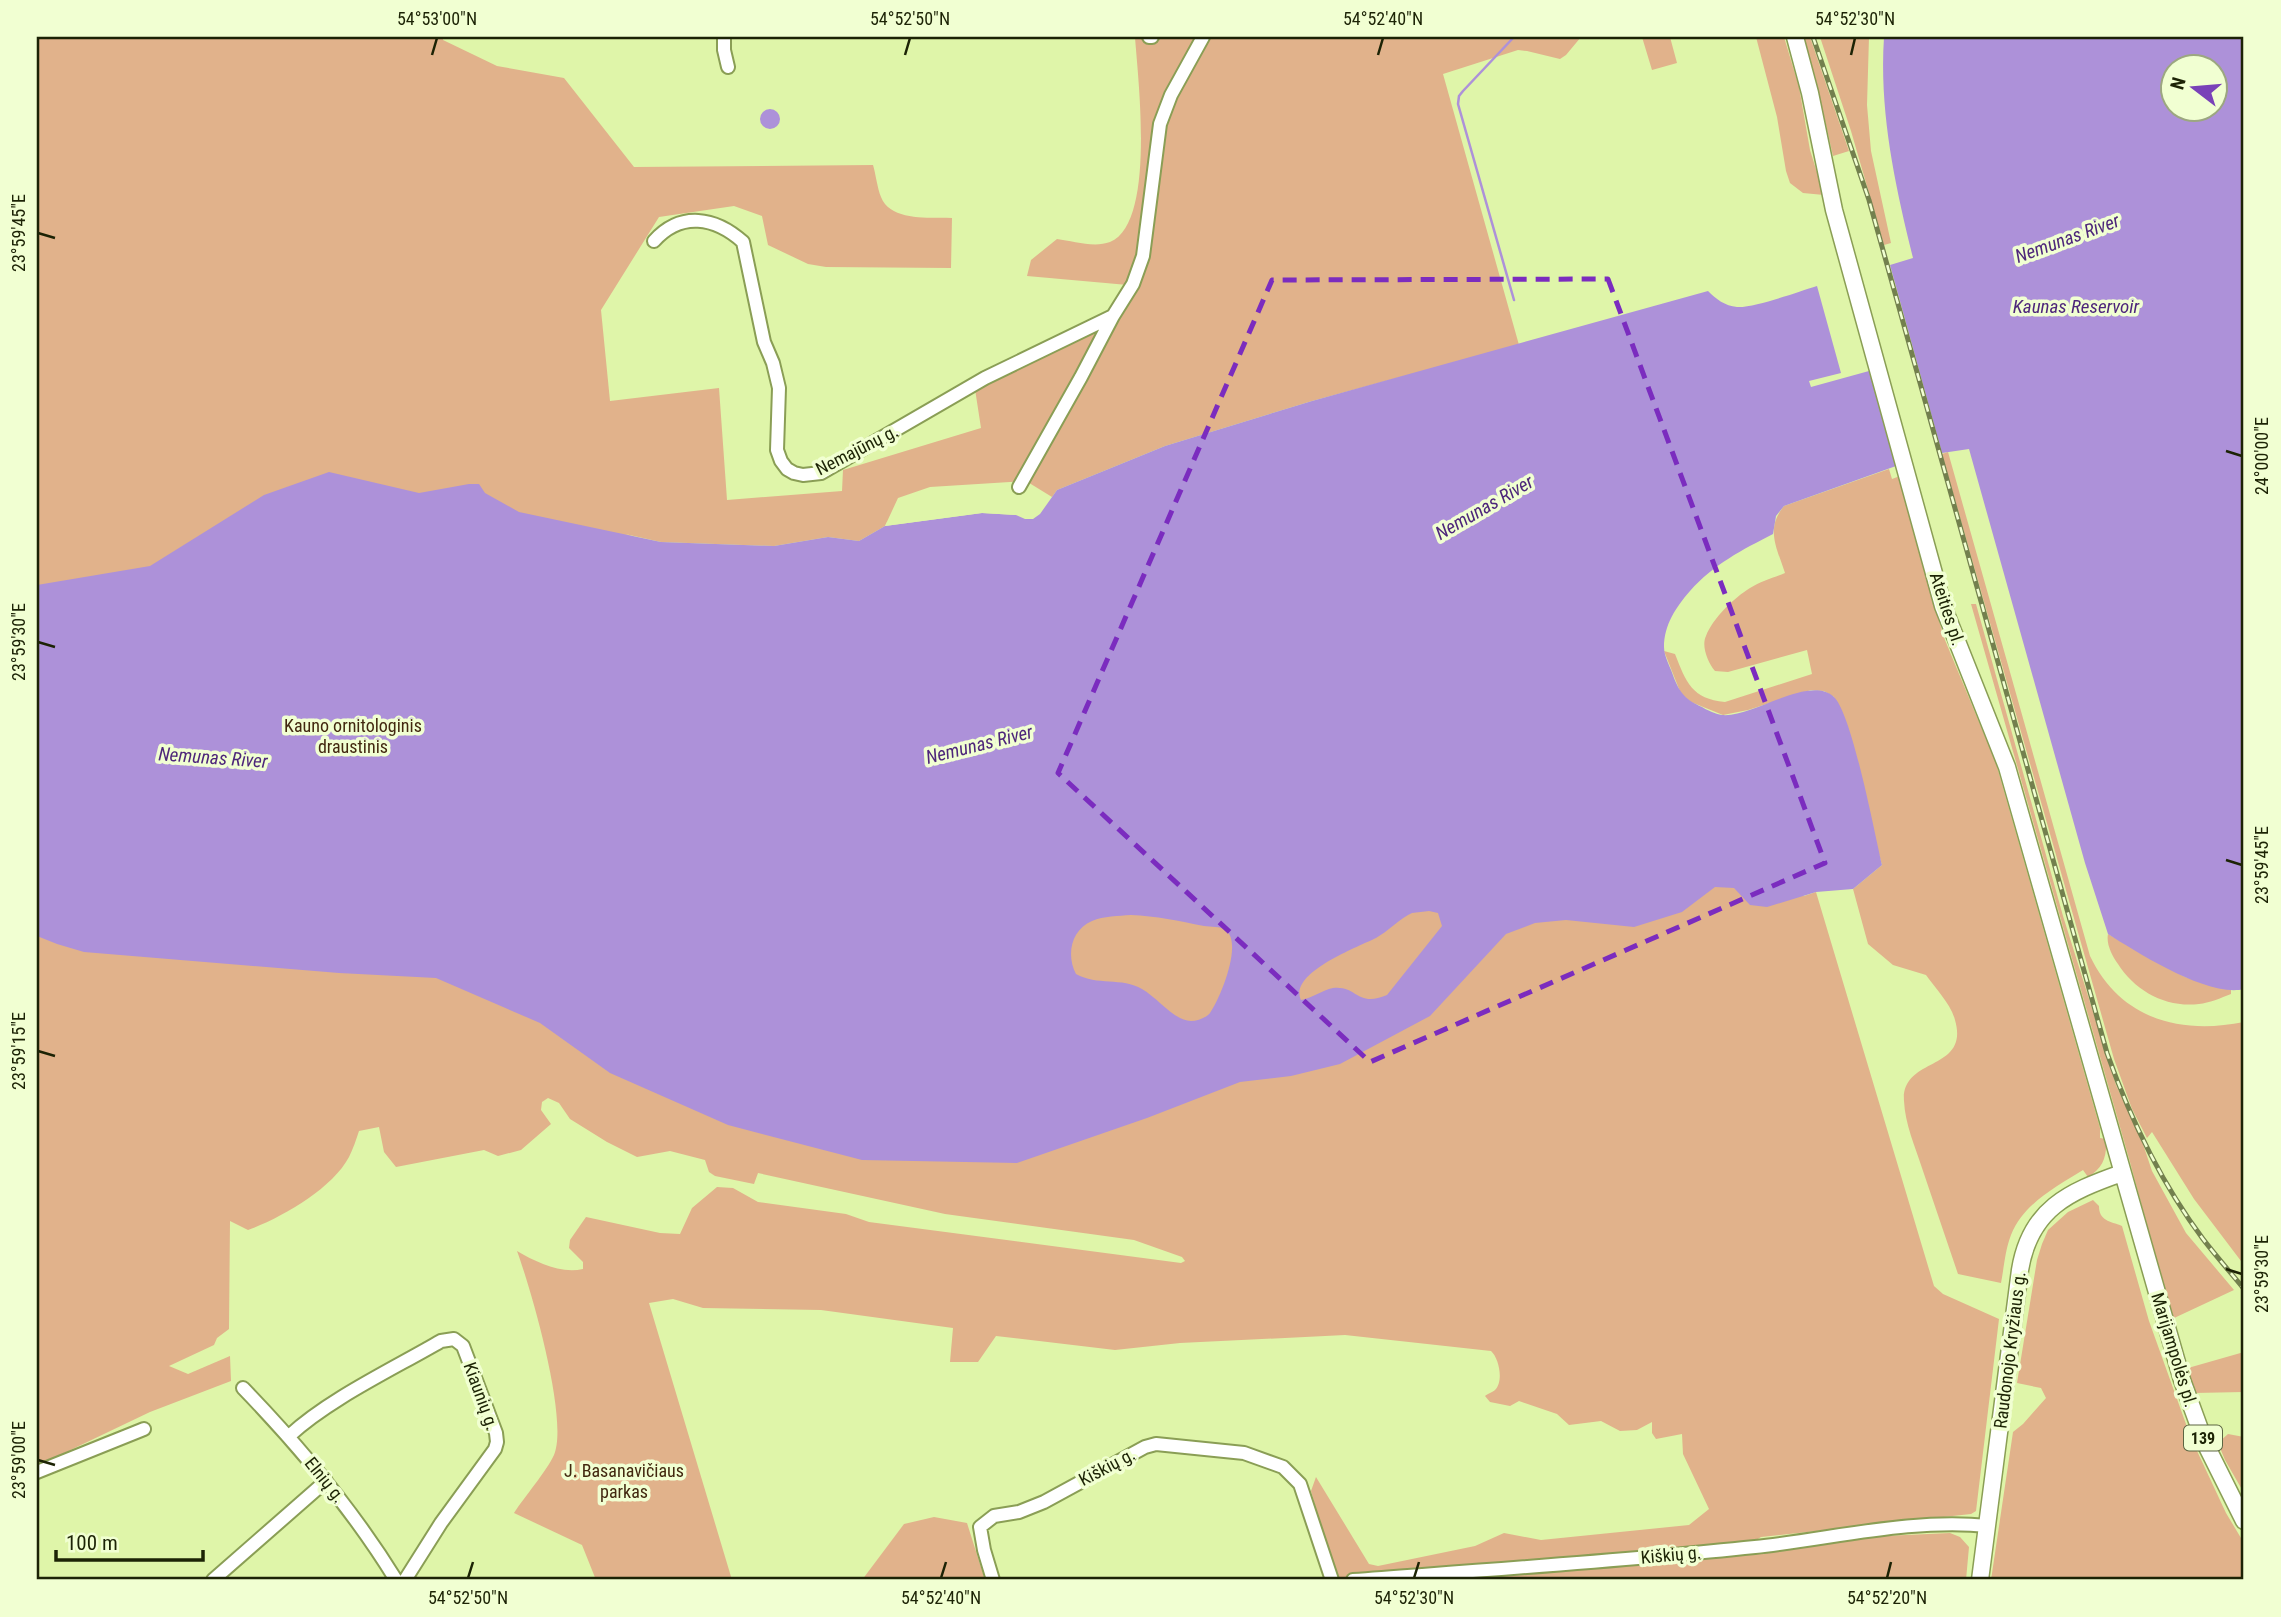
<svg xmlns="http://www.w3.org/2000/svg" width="2281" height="1617" font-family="'Roboto Condensed',sans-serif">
	<rect width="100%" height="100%" fill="#dff5a9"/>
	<path fill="#e1b28b" d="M37 37H443V40L497 66 564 78 634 167 873 165C876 175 877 187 881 197 891 222 930 217 952 218L951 268 826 267 808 264 768 245 762 216 734 206 659 217 601 310 610 401 719 388 727 500 842 491 843 470 981 428 975 389 1119 317 1139 286 1027 276 1031 260 1057 239C1073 241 1094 248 1110 242 1156 223 1138 79 1135 37H1581L1566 55 1560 59 1527 51 1518 50 1443 74 1519 345 1312 401 1165 446 1057 490 1052 497 1026 481 930 487 898 498 885 526 859 541 828 537 774 546 661 542 625 534 1804 896 1816 892 1934 1286 1943 1294 1999 1319 1976 1511 1971 1514 1761 1537 1750 1544 1674 1548 1336 1578 1311 1491 1316 1477 1369 1564 1378 1566 1475 1546 1504 1533 1541 1540 1689 1525 1709 1509 1683 1454 1682 1434 1656 1439 1652 1433V1422L1637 1430 1620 1431 1601 1421 1569 1425 1557 1414 1519 1401 1510 1406 1490 1402 1485 1396C1487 1394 1493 1392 1495 1390 1504 1381 1499 1358 1491 1351L1345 1335 1180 1343 1115 1350 996 1336 978 1362H950L953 1328 821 1310 703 1308 673 1299 649 1303 732 1580H596L582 1545 514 1513C525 1496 546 1472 554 1455 569 1420 531 1289 517 1251 536 1262 560 1274 583 1269V1262L569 1248 570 1240 586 1217 660 1233 680 1234 692 1208 717 1187 733 1188 758 1202 846 1214 869 1222 1181 1263 1185 1261 1182 1257 1134 1240 945 1214 758 1173 754 1184 715 1176 709 1172 705 1160 670 1151 637 1157 607 1142 570 1119 559 1103 548 1098 542 1102 541 1110 551 1124 521 1150 498 1156 484 1150 396 1167 384 1152 379 1127 359 1131C356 1140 353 1149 349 1157 332 1189 281 1218 248 1230L230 1221 229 1329 217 1338 214 1345 169 1366 188 1374 230 1356 231 1381 150 1412 37 1466Z
		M1642 37H1670L1677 63 1652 70Z
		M1756 37H1784L1799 87 1810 150 1824 195 1803 193 1790 183 1786 171 1777 117Z
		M1801 37H1810L1849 151 1833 156 1815 76Z
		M1820 37H1869L1867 105 1871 151 1891 243 1884 245 1851 131Z
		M1948 452 2090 956C2120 1019 2180 1035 2244 1022V1265L2194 1199 2152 1132 2147 1138 2132 1109 2114 1059 1942 454Z
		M1889 469 1892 479 1900 476 1929 589 1945 640 1996 763 2100 1128V1138L2106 1139C2107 1157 2103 1168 2088 1177L2083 1170C2056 1187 2024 1203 2011 1235 2005 1250 2004 1268 2001 1283L1958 1274C1946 1239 1934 1203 1922 1168 1915 1146 1905 1124 1904 1101 1901 1056 1970 1072 1955 1020 1951 1004 1935 988 1926 975L1893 965 1868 944 1853 889 1882 865 1834 697 1824 691 1811 690 1748 710 1723 715 1691 702 1681 694 1664 651 1675 654C1686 682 1692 699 1725 702L1812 674 1807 650 1728 672 1715 671C1708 663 1701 646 1706 636 1713 618 1734 598 1750 588 1761 581 1773 578 1785 573 1777 548 1765 529 1784 506Z
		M1971 604H1976L2063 916 2116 1085 2143 1144 2152 1171 2186 1233 2234 1290 2172 1319 2130 1162Z
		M2108 934 2185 977 2231 990V994C2221 998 2209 1003 2199 1004 2166 1008 2135 991 2118 964 2112 956 2106 944 2108 934Z
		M2093 1200 2099 1206C2099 1221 2110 1221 2122 1226L2149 1321 2191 1438 2226 1513 2244 1543V1580H1991L2013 1432 2023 1424 2046 1398 2041 1388 2017 1383 2037 1260 2042 1244 2048 1230 2068 1212Z
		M2244 1352V1392L2194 1393 2188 1377V1368Z
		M2228 1434 2244 1437V1493L2225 1460 2218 1443Z
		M934 1517 967 1523 985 1580H862L904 1524Z
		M1950 1533 1960 1537 1969 1547 1966 1580H1403L1695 1557 1884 1536Z"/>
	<path fill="#ad91d9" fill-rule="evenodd" d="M1884 37H2244V989C2209 998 2138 953 2108 934L2085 863 1969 449 1942 453 1890 265 1913 258C1895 185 1879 112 1884 37ZM2172 66H2214V108H2172Z
		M760 119a10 10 0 1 1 20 0a10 10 0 1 1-20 0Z
		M1817 286 1841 373 1809 381 1811 387 1869 371 1896 466 1784 506 1776 516 1773 534C1742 550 1714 564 1690 591 1676 607 1664 625 1664 647 1664 657 1671 668 1674 678 1680 693 1686 700 1702 707 1707 710 1715 714 1722 715 1753 718 1809 674 1834 697 1852 714 1875 835 1882 865L1853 889 1816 892 1767 907 1750 905 1734 888 1715 887 1682 912 1634 927 1566 920 1535 923 1506 934 1430 1016 1340 1064 1291 1076 1240 1082 1147 1118 1017 1163 862 1160 728 1125 610 1073 540 1023 436 978 339 973 84 952 57 944 37 936V585L150 566 264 495 329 472 419 493 469 484H479L485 493 519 512 661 542 774 546 828 537 859 541 885 526 982 513 1016 515 1025 519H1033L1040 514 1057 490 1165 446 1312 401 1708 291C1716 299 1725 306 1737 307 1755 308 1797 292 1817 286ZM1429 911 1438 913 1442 926 1387 995C1357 1008 1357 985 1333 988 1322 990 1313 998 1301 1000 1288 973 1358 947 1376 938 1387 932 1402 917 1412 913 1417 912 1424 912 1429 911ZM1131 915C1156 916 1179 921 1204 926 1211 927 1220 926 1225 930 1244 941 1220 999 1210 1013 1206 1018 1197 1021 1191 1021 1173 1020 1158 998 1142 989 1122 977 1097 986 1076 974 1066 955 1071 930 1092 921 1104 916 1118 916 1131 915Z"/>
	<path fill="#dff5a9" d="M982 510 1017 512 1016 515 982 513 885 526 887 522Z"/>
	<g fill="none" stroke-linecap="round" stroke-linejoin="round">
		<path stroke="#ad91d9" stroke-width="2.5" d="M1514 37 1463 91 1459 96 1458 104 1514 300"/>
		<defs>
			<path id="minor" d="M724 37V50L728 67
				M1149 37H1152
				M654 241C681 211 715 217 743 242L764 342 773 363 779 388 777 450 781 461 787 469 794 473 803 475 821 473 985 378 1113 316
				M1019 487 1081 377 1113 316 1133 284 1143 256 1160 124 1171 95 1203 37
				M243 1388C300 1447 353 1510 396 1580
				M289 1436C329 1399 393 1369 441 1341L454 1339 463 1346 496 1433 497 1442 495 1449 441 1523 405 1580
				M37 1472 144 1429
				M213 1580 326 1481
				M993 1580 984 1550 980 1527 994 1516 1019 1512 1044 1502 1145 1447 1156 1444 1244 1453 1283 1467 1300 1484 1332 1580
				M1353 1580C1487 1570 1622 1561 1755 1547 1832 1539 1911 1518 1988 1526"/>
			<path id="major" d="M1795 37 1810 93 1834 210 1943 606 2007 767 2182 1380 2205 1443 2244 1521
				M1980 1580 2020 1270C2030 1209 2068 1192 2122 1173"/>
		</defs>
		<use href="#minor" stroke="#8a9e55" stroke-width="16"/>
		<use href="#major" stroke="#8a9e55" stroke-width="19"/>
		<use href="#minor" stroke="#fff" stroke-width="12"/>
		<use href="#major" stroke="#fff" stroke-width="16"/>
		<defs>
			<path id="rail" d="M1813 37 1869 200 2107 1053C2130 1118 2162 1184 2203 1239 2216 1256 2231 1273 2244 1289"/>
		</defs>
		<use href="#rail" stroke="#73804e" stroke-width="5"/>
		<use href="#rail" stroke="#f1ffd2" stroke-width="2.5" stroke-dasharray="8" stroke-linecap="butt"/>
	</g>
	<path fill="none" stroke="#7b2cbf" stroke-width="5" stroke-dasharray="14 9" stroke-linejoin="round" d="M1608 279 1825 863 1370 1062 1058 773 1272 280Z"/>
	<path fill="none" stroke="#1c2305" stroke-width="2.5" d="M432 55 437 38M905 55 910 38M1378 55 1383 38M1851 55 1855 38M38 233 55 238M2226 451 2242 456M38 642 55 647M2226 860 2242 865M38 1051 55 1056M2226 1269 2242 1274M38 1460 55 1465M468 1578 473 1562M941 1578 946 1562M1414 1578 1419 1562M1887 1578 1891 1562"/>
	<g text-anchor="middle" stroke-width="7" stroke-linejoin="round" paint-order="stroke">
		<rect fill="#f1ffd2" stroke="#5c6542" stroke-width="2" x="2184" y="1425.5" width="38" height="25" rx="5"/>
		<g font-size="16" font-weight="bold" fill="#1c2305">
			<text x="2203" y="1444">139</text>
		</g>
		<g font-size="18" fill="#1c2305" stroke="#f1ffd2">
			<text transform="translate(857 450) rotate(-27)" y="6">Nemajūnų g.</text>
			<text transform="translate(1947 609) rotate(72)" y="6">Ateities pl.</text>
			<text transform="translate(2010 1350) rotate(-83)" y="6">Raudonojo Kryžiaus g.</text>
			<text transform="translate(2174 1350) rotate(73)" y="6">Marijampolės pl.</text>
			<text transform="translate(481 1396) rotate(70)" y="6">Kiaunių g.</text>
			<text transform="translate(1107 1467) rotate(-28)" y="6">Kiškių g.</text>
			<text transform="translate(325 1480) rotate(51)" y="6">Elnių g.</text>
			<text transform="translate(1671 1555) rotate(-5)" y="6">Kiškių g.</text>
		</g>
		<g font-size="18" fill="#42280f" stroke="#f1ffd2">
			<text x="353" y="732">Kauno ornitologinis<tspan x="353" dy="21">draustinis</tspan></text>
			<text x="624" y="1477">J. Basanavičiaus<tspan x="624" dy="21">parkas</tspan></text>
		</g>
		<g font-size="19" font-style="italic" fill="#4d267a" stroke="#f1ffd2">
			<text transform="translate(2067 238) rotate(-20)" y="7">Nemunas River</text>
			<text x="2076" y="313">Kaunas Reservoir</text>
			<text transform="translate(1484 507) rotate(-30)" y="7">Nemunas River</text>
			<text transform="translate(979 744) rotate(-14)" y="7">Nemunas River</text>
			<text transform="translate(213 757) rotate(4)" y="7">Nemunas River</text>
		</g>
	</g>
	<rect width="2281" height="1617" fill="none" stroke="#f1ffd2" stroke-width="77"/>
	<g transform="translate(2194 88) rotate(286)"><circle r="33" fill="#f1ffd2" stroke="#9ca780" stroke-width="2"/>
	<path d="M0-5L12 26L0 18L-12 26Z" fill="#7942b8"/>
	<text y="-10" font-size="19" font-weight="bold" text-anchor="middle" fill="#1c2305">N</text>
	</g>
	<path d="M56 1550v10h147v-10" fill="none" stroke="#1c2305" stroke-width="3.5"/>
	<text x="66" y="1550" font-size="21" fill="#1c2305" stroke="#f1ffd2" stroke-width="5" paint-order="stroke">100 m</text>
	<rect x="38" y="38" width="2204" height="1540" fill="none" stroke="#1c2305" stroke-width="2.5"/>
	<g font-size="18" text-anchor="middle" fill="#1c2305">
		<text x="437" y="25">54°53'00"N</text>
		<text x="910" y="25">54°52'50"N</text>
		<text x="1383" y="25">54°52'40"N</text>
		<text x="1855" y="25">54°52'30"N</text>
		<text transform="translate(19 233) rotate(-90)" y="6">23°59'45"E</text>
		<text transform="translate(2262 456) rotate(-90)" y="6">24°00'00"E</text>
		<text transform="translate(19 642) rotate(-90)" y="6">23°59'30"E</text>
		<text transform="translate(2262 865) rotate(-90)" y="6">23°59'45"E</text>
		<text transform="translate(19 1051) rotate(-90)" y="6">23°59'15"E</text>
		<text transform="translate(2262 1274) rotate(-90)" y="6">23°59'30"E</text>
		<text transform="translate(19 1460) rotate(-90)" y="6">23°59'00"E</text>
		<text x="468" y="1604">54°52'50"N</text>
		<text x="941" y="1604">54°52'40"N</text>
		<text x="1414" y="1604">54°52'30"N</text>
		<text x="1887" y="1604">54°52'20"N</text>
	</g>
</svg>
